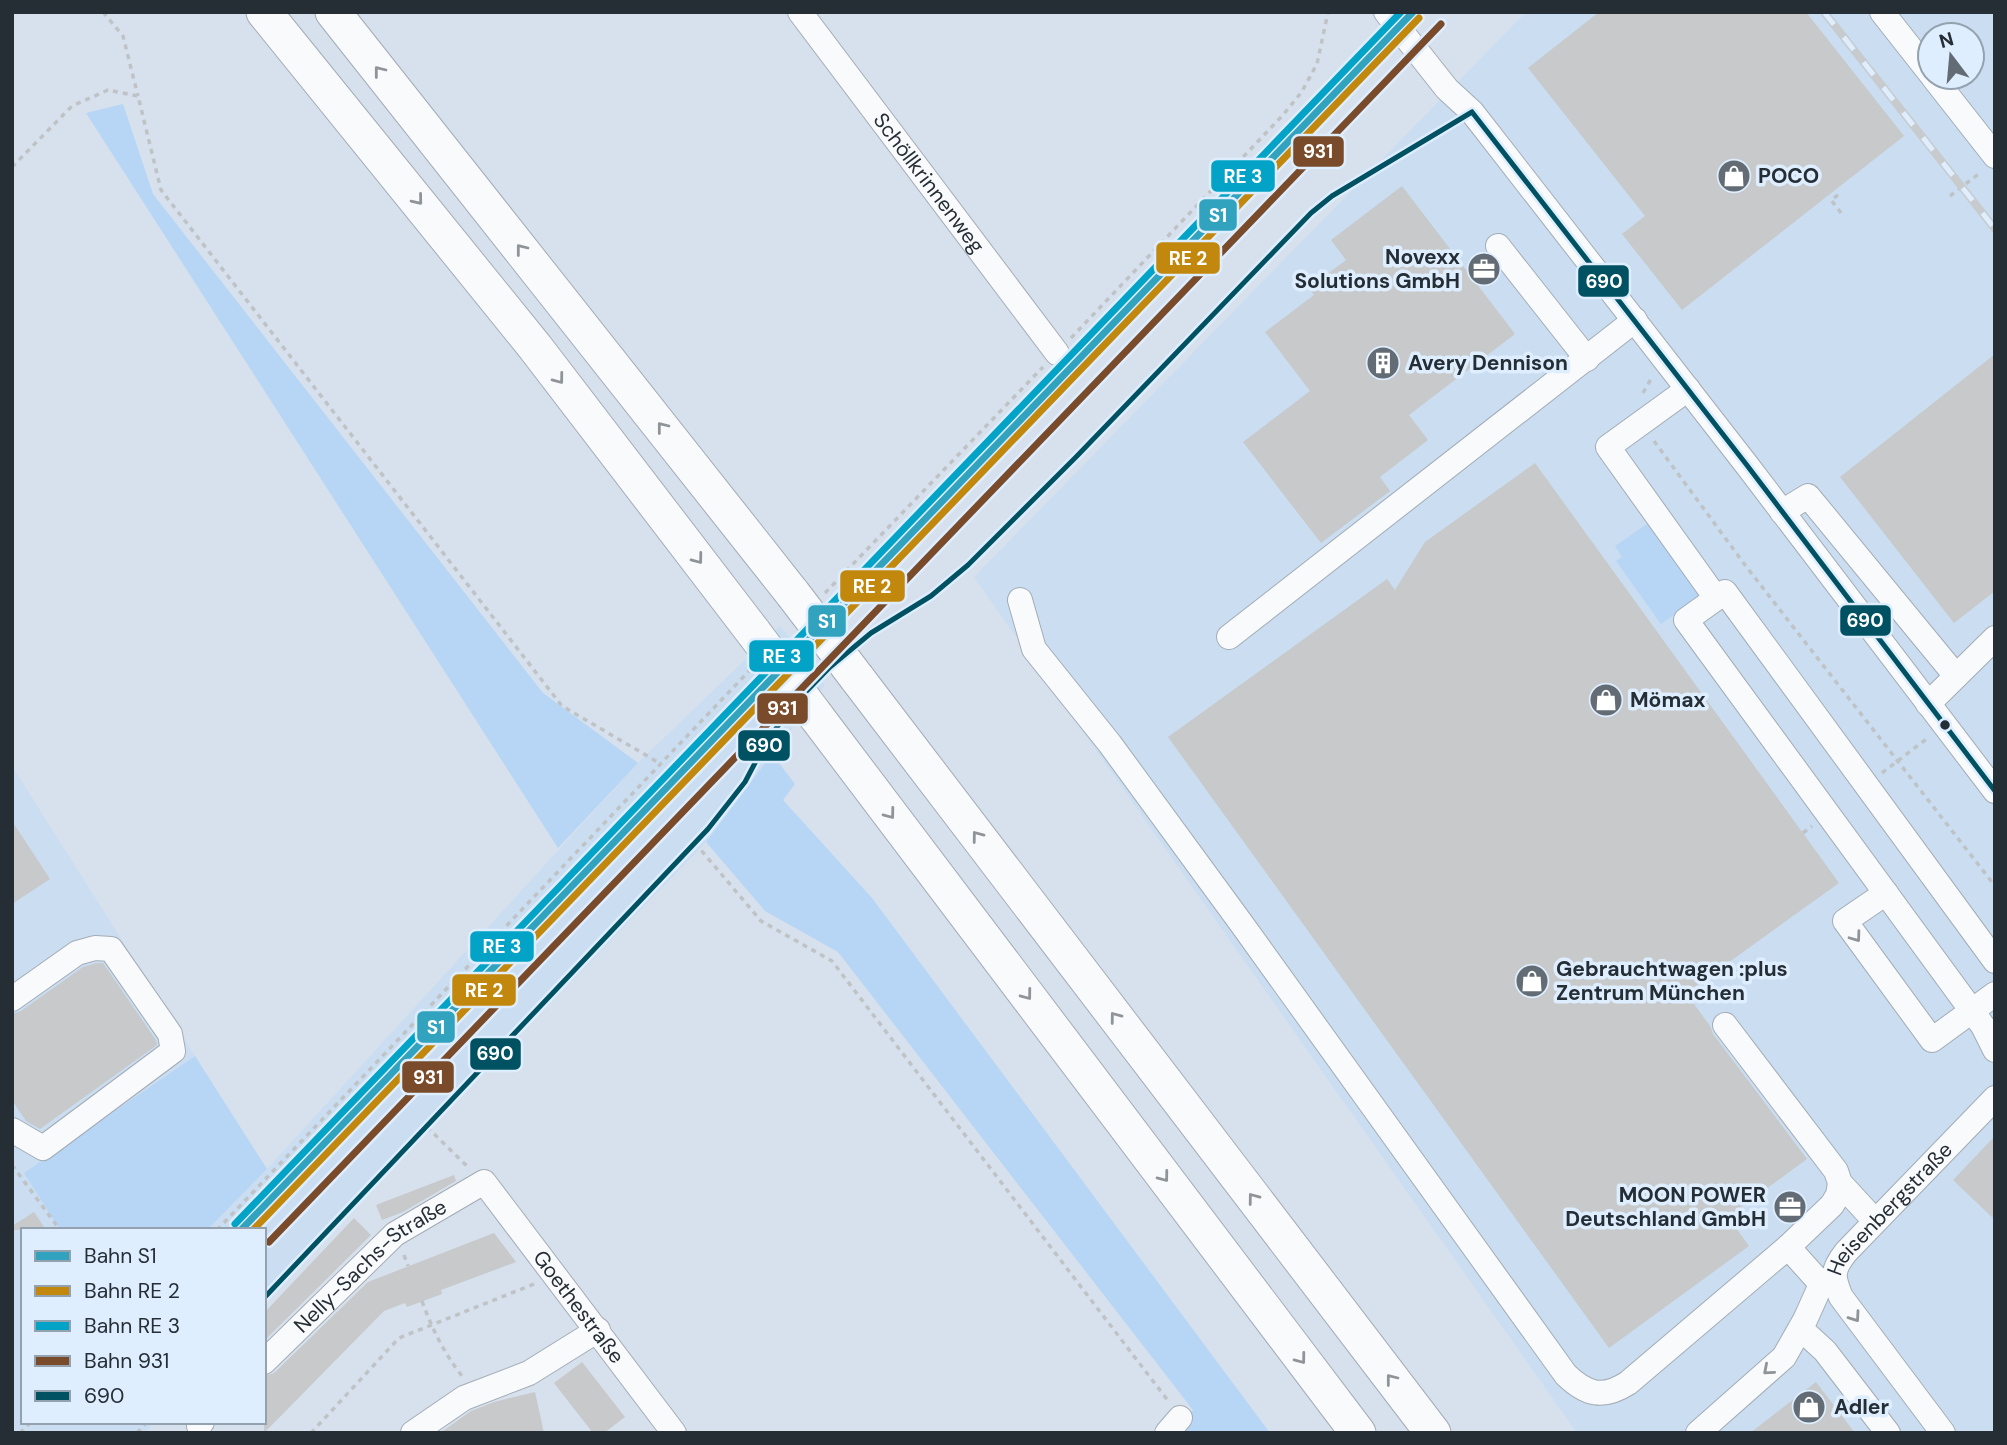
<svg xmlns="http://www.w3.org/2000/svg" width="2007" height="1445" font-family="'DM Sans',sans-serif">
	<rect width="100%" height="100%" fill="#d6e1ed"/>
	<path fill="#caddf1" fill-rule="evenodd" d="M1526 12H1995V1433H1577L974 577ZM1930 35H1972V77H1930Z
		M780 626 825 685 706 842 443 1114 264 1305V1230H207L267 1169 638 763Z
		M12 766 195 1056 24 1173 60 1230H23V1422H155L145 1433H12Z"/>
	<path fill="#b7d5f4" d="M123 104 153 194 543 693 638 763 558 848 86 113Z
		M1650 522 1702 595 1661 624 1616 561 1622 557 1615 546Z
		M772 754 795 784 783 800 872 898 1270 1433H1169L1193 1410 838 952 765 911 706 842Z
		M195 1056 267 1169 207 1230H60L24 1173Z"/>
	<path fill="#c7c9ca" d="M1599 12H1806L1904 136 1682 310 1622 234 1645 216 1528 68Z
		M1402 186 1515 334 1409 415 1428 440 1380 477 1390 491 1321 543 1243 442 1310 391 1265 332 1314 295 1309 288 1346 260 1331 240Z
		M1995 354V591L1954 623 1840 477Z
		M1535 463 1839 883 1686 993 1710 1026 1713 1034 1807 1159 1728 1217 1749 1246 1609 1348 1168 737 1387 579 1395 590 1425 542Z
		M12 821 50 879 12 904Z
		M97 963H103L156 1040 157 1045 40 1129 26 1121 12 1100V1014L21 1011 83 967Z
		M1995 1136V1220L1953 1180Z
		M454 1175 456 1181 403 1212 382 1220 376 1205Z
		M34 1212 46 1230H12V1226Z
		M354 1218 371 1235 264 1341V1313Z
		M494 1233 516 1262 441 1290 442 1294 407 1307 405 1303 384 1311 264 1433V1376L274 1373 368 1282Z
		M582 1362 625 1417 604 1433H593L554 1383Z
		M1816 1382 1855 1433H1750Z
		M535 1392 544 1433H440L471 1411 494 1402Z"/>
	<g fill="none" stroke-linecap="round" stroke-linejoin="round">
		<defs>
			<g id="minor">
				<path id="s1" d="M800 12 1057 353"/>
				<path d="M1386 12 1447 89 1472 112 1746 464 1995 791"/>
				<path d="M1882 12 1930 73"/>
				<path d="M1933 77 1995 156"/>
				<path d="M1498 246 1587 359"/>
				<path d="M1688 389 1608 447 1716 598"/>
				<path d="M1782 512 1808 496 1956 676"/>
				<path d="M1020 600 1034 649 1110 744 1241 923 1566 1375C1587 1395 1603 1399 1628 1383L1788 1247 1832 1205 1838 1195 1840 1183 1836 1171 1725 1025"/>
				<path d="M1229 637 1635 320"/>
				<path d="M1928 704 1995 638"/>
				<path d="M1886 893 1845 921 1932 1040 1995 994"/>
				<path d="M1995 961 1725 592 1686 620 1983 1026 1995 1050"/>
				<path d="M12 999 77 953 95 948 111 949 170 1034 173 1051 43 1148 12 1130"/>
				<path d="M1840 1183 1875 1221"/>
				<path d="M1788 1247 1823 1286"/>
				<path d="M1801 1329 1825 1351 1888 1433"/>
				<path id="s2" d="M264 1362 395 1234 484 1182 674 1433"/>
				<path d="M199 1426 202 1422"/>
				<path d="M413 1433 464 1398 529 1373 598 1330"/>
				<path d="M1167 1433 1180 1418"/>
				<path d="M1698 1433 1784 1357 1805 1320 1819 1289 1834 1275"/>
				<path id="s3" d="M1943 1433 1841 1297C1832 1276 1832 1270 1846 1252L1995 1098"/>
			</g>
			<path id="highway" d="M264 12 535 347 754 633
				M333 12 793 594
				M857 678 1433 1433
				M816 716 1358 1433"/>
		</defs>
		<use href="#minor" stroke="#a3acb5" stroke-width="26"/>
		<use href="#highway" stroke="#a3acb5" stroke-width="37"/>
		<path stroke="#bfc3c6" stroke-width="3.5" stroke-dasharray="5 5" stroke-linecap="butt" d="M103 12 123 36 138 96
			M12 167 72 106 108 90 138 96 161 190 562 706 661 764
			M1838 195 1831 200 1842 214
			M1950 196 1981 172
			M1071 338 1283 115 1301 93 1317 64 1328 12
			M1643 393 1651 379
			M1654 441 1745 565 1995 886
			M825 593 1043 367
			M861 641 931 596 968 565 1077 456 1311 213 1332 196 1453 124
			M1882 773 1929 737
			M1803 833 1812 826
			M695 843 761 921 832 961 1169 1402
			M427 1127 468 1167
			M12 1165 60 1230
			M217 1230 749 671
			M404 1255 408 1266
			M264 1298 427 1127 454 1095 708 829 745 782 766 742 784 717
			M422 1301C432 1329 444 1353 462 1376
			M20 1433 31 1422
			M137 1433 147 1422
			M311 1433 399 1338 534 1284"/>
		<use href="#minor" stroke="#f9fafc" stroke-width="24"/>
		<use href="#highway" stroke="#f9fafc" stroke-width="35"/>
		<defs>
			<path id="rail" d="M1824 12 1995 229"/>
		</defs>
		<use href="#rail" stroke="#c8cbce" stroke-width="8"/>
		<use href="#rail" stroke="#deeeff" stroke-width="5" stroke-dasharray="16" stroke-linecap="butt"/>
		<defs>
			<path id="highway-bridge" d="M793 594 857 678
				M754 633 816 716"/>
		</defs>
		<use href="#highway-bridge" stroke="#a3acb5" stroke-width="37" stroke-linecap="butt"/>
		<use href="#highway-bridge" stroke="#f9fafc" stroke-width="35"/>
		<defs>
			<path id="bus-1" d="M1472 112 1746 464 1995 791
				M264 1298 708 829 745 782 766 742 795 703 830 667 871 633 931 596 968 565 1077 456 1311 213 1332 196 1472 112"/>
		</defs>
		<use href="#bus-1" stroke="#deeeff" stroke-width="10"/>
		<use href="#bus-1" stroke="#005262" stroke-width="5"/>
		<defs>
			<path id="rail-1" d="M241 1230 1413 12"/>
			<path id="rail-2" d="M253 1230 1419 18"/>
			<path id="rail-3" d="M235 1224 1401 12"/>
			<path id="rail-4" d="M269 1242 1441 24"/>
		</defs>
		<use href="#rail-1" stroke="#deeeff" stroke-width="12"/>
		<use href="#rail-2" stroke="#deeeff" stroke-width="12"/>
		<use href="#rail-3" stroke="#deeeff" stroke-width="12"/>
		<use href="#rail-4" stroke="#deeeff" stroke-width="12"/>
		<use href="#rail-1" stroke="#32a3be" stroke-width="7"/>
		<use href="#rail-2" stroke="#c2880d" stroke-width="7"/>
		<use href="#rail-3" stroke="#02a3c6" stroke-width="7"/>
		<use href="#rail-4" stroke="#7a4b2a" stroke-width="7"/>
	</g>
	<defs><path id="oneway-chevron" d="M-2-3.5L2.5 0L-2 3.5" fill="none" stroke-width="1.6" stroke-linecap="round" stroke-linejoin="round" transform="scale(1.75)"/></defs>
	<g stroke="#8f9498">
		<use href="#oneway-chevron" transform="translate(379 71) rotate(-128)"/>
		<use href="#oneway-chevron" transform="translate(418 200) rotate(51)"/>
		<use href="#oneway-chevron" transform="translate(521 249) rotate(-128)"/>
		<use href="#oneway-chevron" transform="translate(559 379) rotate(53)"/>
		<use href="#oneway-chevron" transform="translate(662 427) rotate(-128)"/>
		<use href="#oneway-chevron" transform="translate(698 559) rotate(53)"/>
		<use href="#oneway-chevron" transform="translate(890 814) rotate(53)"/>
		<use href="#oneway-chevron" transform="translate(977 836) rotate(-127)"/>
		<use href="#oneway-chevron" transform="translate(1856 937) rotate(54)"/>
		<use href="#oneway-chevron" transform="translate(1027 995) rotate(53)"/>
		<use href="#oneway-chevron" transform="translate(1115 1017) rotate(-127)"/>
		<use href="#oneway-chevron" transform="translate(1164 1177) rotate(53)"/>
		<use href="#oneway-chevron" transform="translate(1253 1198) rotate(-127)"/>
		<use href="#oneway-chevron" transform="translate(1855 1317) rotate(55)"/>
		<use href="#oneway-chevron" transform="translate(1301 1359) rotate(53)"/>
		<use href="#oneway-chevron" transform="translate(1768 1370) rotate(139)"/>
		<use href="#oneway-chevron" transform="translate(1391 1379) rotate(-128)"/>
	</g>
	<defs>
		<symbol id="shop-disc" viewBox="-11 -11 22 22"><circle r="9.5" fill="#636c75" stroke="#deeeff"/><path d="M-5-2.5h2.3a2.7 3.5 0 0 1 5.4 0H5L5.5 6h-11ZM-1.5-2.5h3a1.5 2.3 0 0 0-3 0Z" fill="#fff"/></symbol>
		<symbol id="office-disc" viewBox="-11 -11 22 22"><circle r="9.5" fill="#636c75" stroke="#deeeff"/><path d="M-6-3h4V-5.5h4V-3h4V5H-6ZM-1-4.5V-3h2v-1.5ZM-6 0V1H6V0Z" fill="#fff"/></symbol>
		<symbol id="building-disc" viewBox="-11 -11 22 22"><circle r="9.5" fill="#636c75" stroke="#deeeff"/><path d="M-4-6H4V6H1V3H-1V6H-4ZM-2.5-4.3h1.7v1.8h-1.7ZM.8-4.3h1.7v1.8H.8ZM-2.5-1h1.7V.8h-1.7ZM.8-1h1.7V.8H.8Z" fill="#fff"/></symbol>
	</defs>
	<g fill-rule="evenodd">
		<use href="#shop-disc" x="1715" y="157" width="38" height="38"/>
		<use href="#office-disc" x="1465" y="250" width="38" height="38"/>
		<use href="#building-disc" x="1364" y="344" width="38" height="38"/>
		<use href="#shop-disc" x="1587" y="681" width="38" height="38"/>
		<use href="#shop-disc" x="1513" y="962" width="38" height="38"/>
		<use href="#office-disc" x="1771" y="1188" width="38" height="38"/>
		<use href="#shop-disc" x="1790" y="1388" width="38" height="38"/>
	</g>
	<circle fill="#252d35" stroke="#deeeff" stroke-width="2.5" cx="1945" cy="725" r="6"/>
	<g text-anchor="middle" stroke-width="7" stroke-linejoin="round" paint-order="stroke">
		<g font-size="21" font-weight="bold" fill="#252d35" stroke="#deeeff" text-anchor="start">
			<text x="1758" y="183">POCO</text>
			<text x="1460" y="264" text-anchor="end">Novexx<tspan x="1460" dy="24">Solutions GmbH</tspan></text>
			<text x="1408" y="370">Avery Dennison</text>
			<text x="1630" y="707">Mömax</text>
			<text x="1556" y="976">Gebrauchtwagen :plus<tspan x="1556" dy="24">Zentrum München</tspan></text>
			<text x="1766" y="1202" text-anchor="end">MOON POWER<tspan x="1766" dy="24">Deutschland GmbH</tspan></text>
			<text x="1834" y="1414">Adler</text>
		</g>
		<g font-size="21" fill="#252d35" stroke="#deeeff">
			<text dy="7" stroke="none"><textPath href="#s1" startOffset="214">Schöllkrinnenweg</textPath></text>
			<text dy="7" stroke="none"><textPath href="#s3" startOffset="280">Heisenbergstraße</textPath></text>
			<text dy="7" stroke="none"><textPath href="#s2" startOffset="144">Nelly-Sachs-Straße</textPath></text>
			<text dy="7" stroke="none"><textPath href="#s2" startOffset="443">Goethestraße</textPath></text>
		</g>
	</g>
	<g stroke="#deeeff" stroke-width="2.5">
		<rect x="1292" y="135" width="53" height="33" rx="7" fill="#7a4b2a"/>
		<rect x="1210" y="159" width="66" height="34" rx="7" fill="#02a3c6"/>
		<rect x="1198" y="198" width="40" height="34" rx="7" fill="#32a3be"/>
		<rect x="1155" y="241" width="66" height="34" rx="7" fill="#c2880d"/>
		<rect x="1577" y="264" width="53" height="34" rx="7" fill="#005262"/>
		<rect x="839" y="569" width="67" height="34" rx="7" fill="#c2880d"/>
		<rect x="1839" y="604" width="53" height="33" rx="7" fill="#005262"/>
		<rect x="807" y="604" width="40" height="34" rx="7" fill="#32a3be"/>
		<rect x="748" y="639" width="67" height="34" rx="7" fill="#02a3c6"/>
		<rect x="756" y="692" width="53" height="33" rx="7" fill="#7a4b2a"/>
		<rect x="737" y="729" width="54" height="33" rx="7" fill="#005262"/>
		<rect x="469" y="930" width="66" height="33" rx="7" fill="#02a3c6"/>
		<rect x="451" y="973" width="66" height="34" rx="7" fill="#c2880d"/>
		<rect x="416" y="1010" width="40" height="34" rx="7" fill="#32a3be"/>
		<rect x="469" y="1037" width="53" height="34" rx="7" fill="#005262"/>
		<rect x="401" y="1060" width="54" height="34" rx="7" fill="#7a4b2a"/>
	</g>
	<g font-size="19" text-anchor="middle" font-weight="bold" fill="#fff">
		<text x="1318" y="158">931</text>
		<text x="1243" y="183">RE 3</text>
		<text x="1218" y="222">S1</text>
		<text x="1188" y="265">RE 2</text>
		<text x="1604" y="288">690</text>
		<text x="872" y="593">RE 2</text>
		<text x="1865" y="627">690</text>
		<text x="827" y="628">S1</text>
		<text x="782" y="663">RE 3</text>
		<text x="782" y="715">931</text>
		<text x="764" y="752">690</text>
		<text x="502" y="953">RE 3</text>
		<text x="484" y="997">RE 2</text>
		<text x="436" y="1034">S1</text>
		<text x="495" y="1060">690</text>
		<text x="428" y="1084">931</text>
	</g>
	<rect width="2007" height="1445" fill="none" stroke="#252d35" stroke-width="28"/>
	<rect x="21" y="1228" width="245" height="196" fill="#deeeff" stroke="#94a1ae" stroke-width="2"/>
	<rect x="35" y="1251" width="35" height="10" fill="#32a3be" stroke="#94a1ae" stroke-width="2"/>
	<text x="84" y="1263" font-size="21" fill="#252d35">Bahn S1</text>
	<rect x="35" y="1286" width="35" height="10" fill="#c2880d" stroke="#94a1ae" stroke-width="2"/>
	<text x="84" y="1298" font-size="21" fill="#252d35">Bahn RE 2</text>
	<rect x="35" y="1321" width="35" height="10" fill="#02a3c6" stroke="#94a1ae" stroke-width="2"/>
	<text x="84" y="1333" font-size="21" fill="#252d35">Bahn RE 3</text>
	<rect x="35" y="1356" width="35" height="10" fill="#7a4b2a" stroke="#94a1ae" stroke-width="2"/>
	<text x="84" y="1368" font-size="21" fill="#252d35">Bahn 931</text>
	<rect x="35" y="1391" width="35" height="10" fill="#005262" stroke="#94a1ae" stroke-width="2"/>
	<text x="84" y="1403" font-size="21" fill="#252d35">690</text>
	<g transform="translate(1951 56) rotate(344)"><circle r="33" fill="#deeeff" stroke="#94a1ae" stroke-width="2"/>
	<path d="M0-5L12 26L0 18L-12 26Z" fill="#636c75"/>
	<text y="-10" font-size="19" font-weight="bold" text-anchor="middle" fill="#252d35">N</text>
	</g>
</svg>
